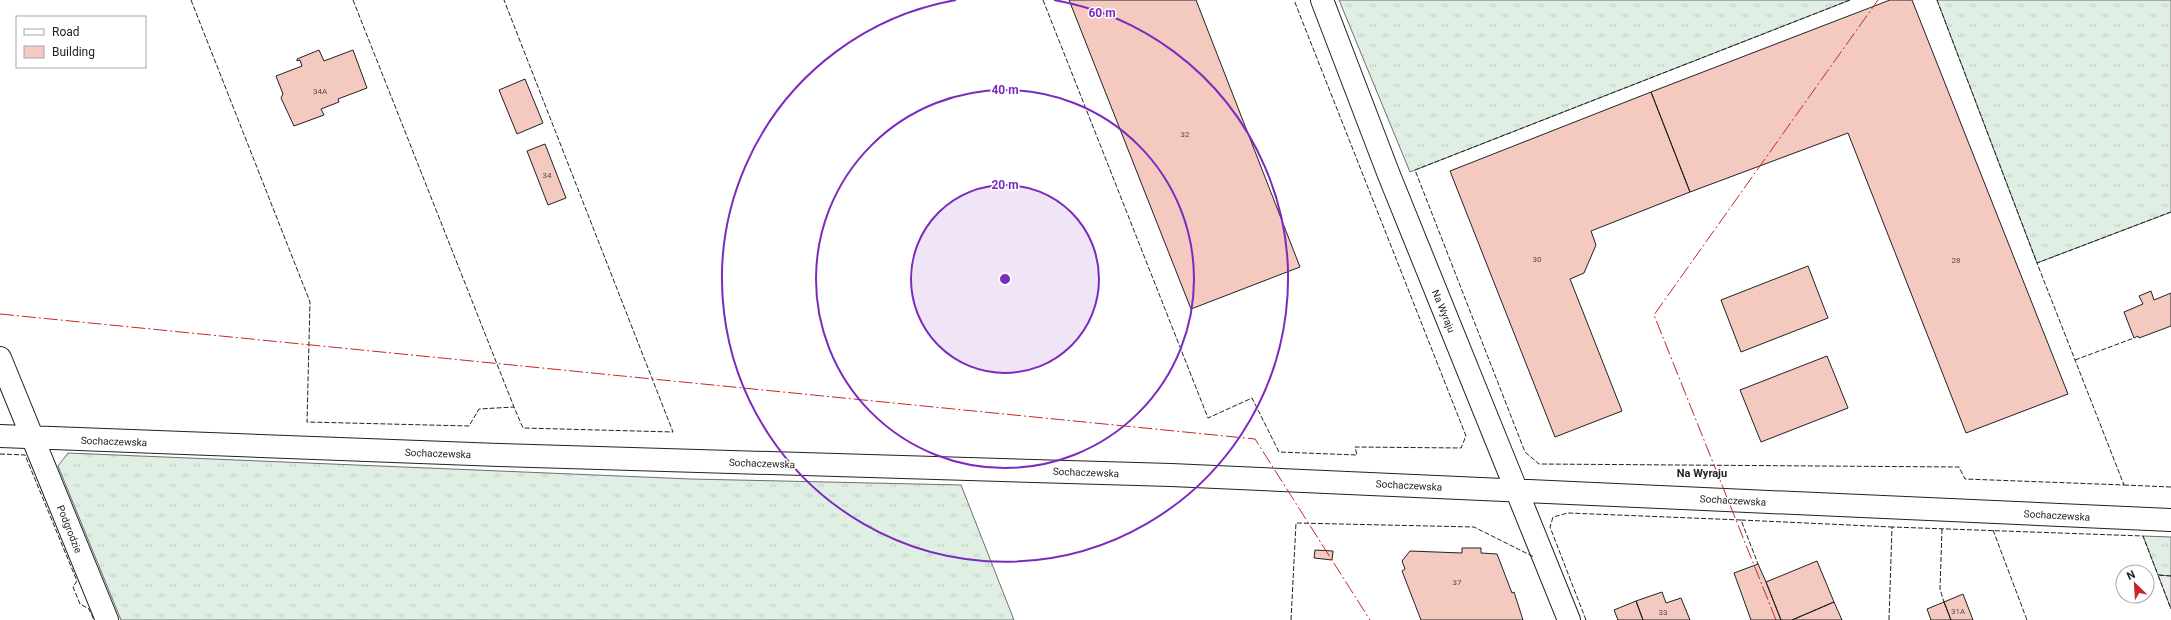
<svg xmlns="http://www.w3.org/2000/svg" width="2171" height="620" font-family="Roboto,sans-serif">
	<defs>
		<pattern id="grass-tufts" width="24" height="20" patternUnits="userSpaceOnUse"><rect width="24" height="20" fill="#e0efe3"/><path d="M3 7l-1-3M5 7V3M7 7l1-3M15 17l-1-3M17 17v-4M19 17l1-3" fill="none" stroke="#c0cdc2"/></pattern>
	</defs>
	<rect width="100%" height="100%" fill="#fff"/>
	<path fill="url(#grass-tufts)" stroke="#6f6f6f" d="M1339 0H1850L1410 172Z
		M1937 0H2171V212L2037 263Z
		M68 453 691 479 961 485 1014 620H121L58 466Z
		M2143 536 2171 537V576L2158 575Z"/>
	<path fill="#ededed" stroke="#6f6f6f" d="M2158 575 2171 576V609Z"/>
	<path fill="#f3c9c0" stroke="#222" d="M1069 0H1196L1300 267 1191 309Z
		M1890 0H1912L2068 394 1966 433 1848 133 1690 192 1651 92Z
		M319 50 324 61 353 50 367 88 338 99 339 102 321 109 324 115 294 126 281 98 283 94 276 76 302 66 300 60 297 61V59Z
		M525 79 543 123 517 134 499 90Z
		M1651 92 1690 192 1591 231 1596 245 1584 273 1570 279 1622 411 1555 437 1450 171Z
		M545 144 566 198 548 205 527 151Z
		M1808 266 1828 318 1741 352 1721 300Z
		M2151 291 2154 300 2171 293V326L2139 338 2138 336 2134 338 2124 312 2143 304 2139 296Z
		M1827 356 1848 408 1761 442 1740 390Z
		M1462 548H1481V553L1497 554 1512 593 1514 592 1523 620H1421L1402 571 1405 569 1402 561 1410 551 1462 553Z
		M1315 550 1333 551 1332 560 1314 558Z
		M1817 561 1834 602 1792 620H1781L1766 582Z
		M1758 564 1766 582 1781 620H1751L1734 573Z
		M1662 592 1666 603 1681 598 1690 620H1643L1636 601Z
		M1963 594 1973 620H1951L1944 602Z
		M1636 601 1643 620H1618L1614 610Z
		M1834 602 1842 620H1792Z
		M1944 602 1951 620H1931L1927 609Z"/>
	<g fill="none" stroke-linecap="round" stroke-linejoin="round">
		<defs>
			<path id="minor" d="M1322 0 1389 175 1569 620
				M0 358 107 620
				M0 436 499 455 1171 475 2171 520"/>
		</defs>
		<use href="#minor" stroke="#222" stroke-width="24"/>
		<use href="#minor" stroke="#fff" stroke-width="22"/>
		<path stroke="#222" stroke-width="1" stroke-dasharray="5 2" stroke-linecap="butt" d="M191 0 310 302 307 422 469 426 479 409 514 407 523 428 673 432 504 0
			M353 0 514 407
			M1043 0 1208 418 1252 398 1279 452 1357 455 1355 447 1461 448 1466 436 1294 0
			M1850 0 1415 170 1525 452 1539 464 1959 467 1965 479 2124 485 2037 263
			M1937 0 2037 263 2171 212
			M2075 360 2134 338
			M0 454 25 455 77 581 73 587 80 604 89 609 94 620
			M2124 485 2171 487
			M1741 520 1892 527
			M1942 529 1940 589 1944 602
			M1993 530 2027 620
			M2171 576 2158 575 2171 609
			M1291 620 1296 523 1474 527 1534 557
			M1586 620 1550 527 1553 517 1568 513 1741 520 1758 564
			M1889 620 1892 527 2143 536 2158 575"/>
		<path stroke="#c62828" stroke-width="1" stroke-dasharray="14 3 2 3" stroke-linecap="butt" d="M0 314 1255 439 1370 620
			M1776 620 1654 315 1878 0"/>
	</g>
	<circle cx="1005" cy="279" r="94" fill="#7b2cbf" fill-opacity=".12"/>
	<g fill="none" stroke="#7b2cbf" stroke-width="2">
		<circle cx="1005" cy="279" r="94"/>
		<circle cx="1005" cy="279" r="189"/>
		<path d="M1054 0A283 283 0 1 1 956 0"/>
	</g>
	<g text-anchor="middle" stroke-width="3" stroke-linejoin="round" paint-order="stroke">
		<g font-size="8" fill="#564c4a">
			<text x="320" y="94">34A</text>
			<text x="1185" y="137">32</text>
			<text x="547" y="178">34</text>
			<text x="1537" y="262">30</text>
			<text x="1956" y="263">28</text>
			<text x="1457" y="585">37</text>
			<text x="1958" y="614">31A</text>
			<text x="1663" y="615">33</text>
		</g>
		<g font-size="10" fill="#222" stroke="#fff">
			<text transform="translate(1444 311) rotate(68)" y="4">Na Wyraju</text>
			<text transform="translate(114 441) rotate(2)" y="4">Sochaczewska</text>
			<text transform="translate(438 453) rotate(2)" y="4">Sochaczewska</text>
			<text transform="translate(762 463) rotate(2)" y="4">Sochaczewska</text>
			<text transform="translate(1086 472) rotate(2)" y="4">Sochaczewska</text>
			<text transform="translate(1409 485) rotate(3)" y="4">Sochaczewska</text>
			<text transform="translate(1733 500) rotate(3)" y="4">Sochaczewska</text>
			<text transform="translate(2057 515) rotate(3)" y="4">Sochaczewska</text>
			<text transform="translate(70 529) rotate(68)" y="4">Podgrodzie</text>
		</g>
		<g font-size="11" font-weight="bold" fill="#222" stroke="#fff">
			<text x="1702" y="477">Na Wyraju</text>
		</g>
	</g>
	<circle cx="1005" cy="279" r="6" fill="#7b2cbf" stroke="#fff" stroke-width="2"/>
	<g font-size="12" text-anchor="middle" font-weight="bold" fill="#7b2cbf" stroke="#fff" stroke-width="3" stroke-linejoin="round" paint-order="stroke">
		<text x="1102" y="17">60 m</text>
		<text x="1005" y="94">40 m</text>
		<text x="1005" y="189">20 m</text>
	</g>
	<rect x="16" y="16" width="130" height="52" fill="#ffffff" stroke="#a7a7a7"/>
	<rect x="24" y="29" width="20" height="6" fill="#ffffff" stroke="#a7a7a7"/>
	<text x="52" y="36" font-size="12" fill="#222222">Road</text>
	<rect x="24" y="46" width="20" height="12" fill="#f3c9c0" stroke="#a7a7a7"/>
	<text x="52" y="56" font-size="12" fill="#222222">Building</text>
	<g transform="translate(2135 584) rotate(335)"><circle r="19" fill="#ffffff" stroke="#a7a7a7"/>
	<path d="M0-3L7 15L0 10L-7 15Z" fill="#c62828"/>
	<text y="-6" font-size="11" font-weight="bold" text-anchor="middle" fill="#222222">N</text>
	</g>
</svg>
